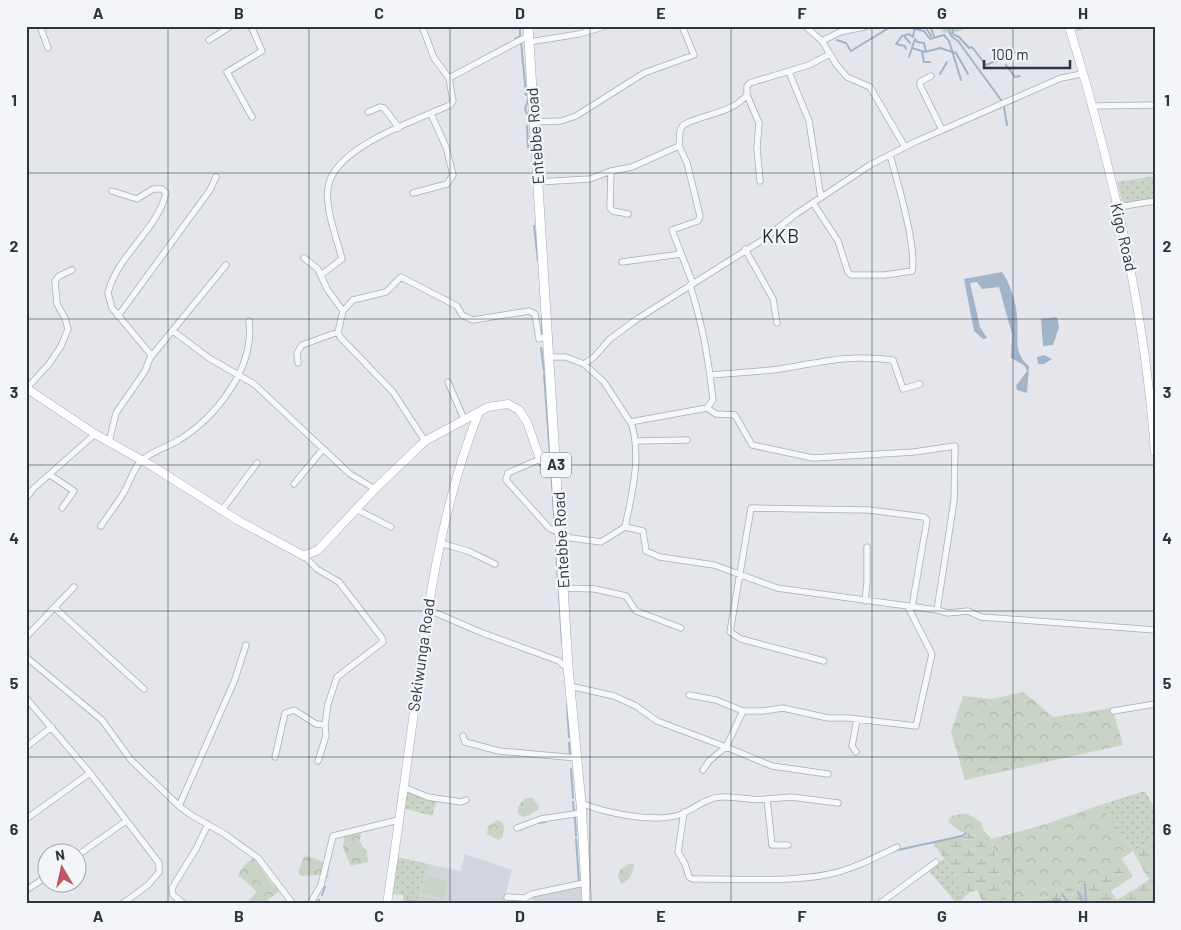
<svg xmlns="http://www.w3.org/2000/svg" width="1181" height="930" font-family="Barlow,sans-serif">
	<defs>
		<pattern id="grass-dots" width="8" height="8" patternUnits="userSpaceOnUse" patternTransform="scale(1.25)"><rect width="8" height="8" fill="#c9d4c6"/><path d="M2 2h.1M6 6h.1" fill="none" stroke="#adb7ab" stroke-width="1.8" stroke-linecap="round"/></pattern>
		<pattern id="forest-crowns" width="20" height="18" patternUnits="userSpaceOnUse" patternTransform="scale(1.25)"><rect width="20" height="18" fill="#c9d4c6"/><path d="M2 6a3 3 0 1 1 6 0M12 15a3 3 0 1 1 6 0" fill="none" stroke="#adb7ab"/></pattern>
		<pattern id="wetland-marsh" width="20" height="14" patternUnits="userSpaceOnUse" patternTransform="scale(1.25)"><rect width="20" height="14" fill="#c9d4c6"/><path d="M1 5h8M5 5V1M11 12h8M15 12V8" fill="none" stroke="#adb7ab"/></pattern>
		<pattern id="park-tufts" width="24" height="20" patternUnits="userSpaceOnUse" patternTransform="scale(1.25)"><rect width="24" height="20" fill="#c9d4c6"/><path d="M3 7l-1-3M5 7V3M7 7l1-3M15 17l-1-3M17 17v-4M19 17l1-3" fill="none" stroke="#adb7ab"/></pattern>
	</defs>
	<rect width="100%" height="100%" fill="#e4e6eb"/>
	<path fill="#d2d6dc" d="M465 854 512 870 504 902 510 904H424L418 900 428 864 461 871Z
		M581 886 583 904H522L534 902 532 896Z"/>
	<path fill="url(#grass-dots)" d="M938 26H971L958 32 944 33Z
		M1155 176V199L1127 203 1122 201 1117 182Z
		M405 791 437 801 432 816 403 808Z
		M1145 791 1153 806 1155 840 1133 851 1100 805Z
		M397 857 428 864 418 900 403 902V895L393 894Z
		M944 859 969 893 957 904 929 871Z"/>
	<path fill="url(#forest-crowns)" d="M1024 692 1053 717 1112 708 1123 745 965 780 951 732 963 696 991 699Z
		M525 798H532L539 806 538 810 524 817 518 814V807Z
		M1100 805 1133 851 1086 881 1043 898 1007 904 991 839 1046 824Z
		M966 813 981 822 983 829C971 838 957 832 948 821L952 816Z
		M497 820 502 822 504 826 503 837 498 840 487 834 488 826Z
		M360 832 361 836 359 841 367 852 368 862 351 866 343 848 344 836Z
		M305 855 324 862 329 868 328 878 325 879 322 875 301 876 298 872Z
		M253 857 272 884 281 891 268 899 271 904H245L257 892 241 877H237L243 867Z
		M629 864H634C632 874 631 880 621 884L618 875 620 870Z"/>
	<path fill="url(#wetland-marsh)" d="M983 829 991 839 1007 904H984L977 890 969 893 932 842 962 836C968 831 976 834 983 829Z
		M1155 840V904H1015L1043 898 1086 881 1121 858 1133 876 1111 891 1117 900 1149 880 1133 851Z"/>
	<path fill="url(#park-tufts)" d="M421 896 448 902V904H427L420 900Z"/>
	<path fill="#c9d4c6" d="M426 875 448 881 443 899 422 893Z"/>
	<path fill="#a2b4c7" d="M1002 272C1010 283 1016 302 1017 316 1019 335 1012 353 1029 366L1027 393 1017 390 1016 386 1027 371 1025 366 1011 358 1012 334 999 287 982 289 977 282 970 283 980 327 987 338 983 339 974 331 964 279Z
		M1057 317 1059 327 1053 345 1043 346 1041 319Z
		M1044 355 1052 359 1044 364H1038L1037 357Z"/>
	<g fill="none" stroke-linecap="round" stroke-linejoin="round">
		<path stroke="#a2b4c7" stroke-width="2" d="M917 26H921
			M925 26 931 36
			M930 26 934 36
			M947 26 951 36 958 41 1001 100
			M952 26 953 33
			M915 29 924 31 930 39 944 35 949 41 961 80
			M950 33 959 37 969 48 972 47 986 65 1019 51
			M905 37 910 43
			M515 39 520 36V26
			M837 40 846 43 851 51 892 26
			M521 41 526 95
			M912 48 925 52 940 48 956 53 968 74
			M906 49 905 46 896 44 902 36 909 34 913 37 915 26
			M922 52 924 62H930
			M909 57 915 39 917 42 924 43 926 52
			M1006 65 1015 77 1020 76
			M940 74 947 62
			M528 100 525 109 530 121
			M1004 107 1007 125
			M527 126 528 147
			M534 226 538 261
			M542 316V334
			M541 348 544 371
			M541 454 550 456 544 374
			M539 465 551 470 555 530
			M556 541 558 586
			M559 593 562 643
			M567 704 569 737
			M569 743 570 756
			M571 769 573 798
			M573 802 574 812
			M575 817 576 836
			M538 823 545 822
			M576 839 579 882
			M898 850 962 836 966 833
			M1078 892 1083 904
			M1062 894 1069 904
			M322 895 325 887
			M1059 900 1064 904
			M1048 901 1051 904
			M317 904 319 900
			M1054 904 1053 901 1059 900V904
			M1085 904 1086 903 1085 884"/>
		<defs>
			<path id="street" d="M40 26 48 48
				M251 26 262 51 227 72 252 117
				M805 26 822 41 836 64 847 77 870 87 905 147
				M1070 28 1081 26
				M209 40 231 26
				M822 41 840 32 864 27
				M529 42 579 34 606 26
				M789 72 809 121 821 198
				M931 76 920 82V85L942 130
				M449 78 528 36
				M747 95 759 123 757 148 760 181
				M1091 106 1155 105
				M368 112 380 107 384 108 399 128
				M534 122 561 121 576 116 644 73 694 55 682 26
				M679 146 687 163 700 216 698 221 672 230 693 284
				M611 171 610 208 613 211 628 214
				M538 182 590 179 611 171 632 167 679 146 680 131 683 125C705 113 729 115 747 95V86L750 83 809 65 830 54
				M112 191 137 199 153 189H162L166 193C157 231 117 255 108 293L112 308 152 356
				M413 193 447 184 453 175 446 147 431 114
				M813 203 838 241 848 272 851 275H885L912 271C917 247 897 180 890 155
				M1118 207 1155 201
				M745 249 773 299 777 323
				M304 258 318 269 327 289 343 311 338 332 340 337 393 392 425 441
				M622 262 681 254
				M321 275 342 259C337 239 325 209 328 188 333 147 417 120 450 105L453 101 449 78 434 58 422 26
				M690 285C703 327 708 356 713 400L707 408
				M343 311 353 300 386 292 401 277 457 306 462 315 473 320 529 311 535 314 539 339 549 336
				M118 316 210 190 216 177
				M173 331 209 358 254 384 350 474 375 489
				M550 357H566L584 364 594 357 610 339 637 319 761 241 796 214 870 165 915 142 1061 78 1082 74
				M298 363 297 353 302 345 338 332
				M711 375C734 373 757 372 780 369 822 362 849 354 893 360L903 389 920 384
				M448 382 464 419
				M26 389 49 364 61 346 68 329 65 318 57 304 55 281 59 276 72 270
				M636 441 687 440
				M109 442 116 413 145 371 150 358 226 265
				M540 459 508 473 506 480 549 528 571 538 601 542 625 527 643 531 646 551 660 557 714 565 777 588 937 610 954 501 955 446 914 452 813 458 752 445 735 415 716 414 707 408 630 422 604 382 584 364
				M50 475 74 491 62 508
				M294 484 323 449
				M26 498 34 488 95 434
				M223 509 257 463
				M356 509 391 527
				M101 526C108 515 116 505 123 494 129 484 133 469 141 461 151 452 167 447 179 440 216 417 255 368 249 321
				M625 527C632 493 642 456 631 422
				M440 543 468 551 495 564
				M304 556 317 569 339 582 382 638 383 642 337 677 328 704 325 725 326 736 318 761
				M563 588 595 589 626 596 636 611 681 628
				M865 601 867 582V547
				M55 608 144 689
				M427 609 480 632 559 661 563 665 568 667
				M937 610 948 613 968 611 981 617 1155 630
				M26 637 74 587
				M26 657 102 720 131 760 179 806 191 815 223 833 258 858 293 904
				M824 661 741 639 730 632 751 508 869 510 924 517 927 520 912 607
				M570 686 614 696 636 706 657 721 726 747 743 711H763L783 708 828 718H848L916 726 932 654 908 607
				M689 695 716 700 743 711
				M26 698 90 773 159 863V872L148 885 122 904
				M1113 711 1155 704
				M463 736 465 742 499 751 577 758
				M26 747 52 727
				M856 752 852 746 857 719
				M275 757 285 713 294 710 316 724 325 725
				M703 770 709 761 726 747 772 766 828 774
				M403 787 428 797 461 802 466 800
				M767 799 791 797 838 803
				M581 803C605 813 654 823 679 815 694 810 704 798 721 797 736 796 752 801 767 799L772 845H788
				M179 806 234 682 246 645
				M684 812 678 852 685 864 689 877 693 879C735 878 789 883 830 874 853 869 876 857 897 847
				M26 819 90 773
				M517 828 541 819 581 813
				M78 855 126 821
				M26 890 48 876
				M507 897 525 898 532 894 584 883
				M184 904 173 895 172 888 196 849 208 824
				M310 904 321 885 333 836 398 820
				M407 904H419
				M879 904 936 862"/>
			<path id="secondary" d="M1069 26C1112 167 1144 305 1155 452
				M26 388 95 434 152 466 239 521 304 556 318 550 375 489 425 441 488 407 508 404 519 410 527 422 540 459 545 462 556 461
				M387 904C396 842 405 781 413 719 426 615 440 510 479 412"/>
			<path id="primary" d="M528 26 568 667 581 803 587 904"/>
		</defs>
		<use href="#street" stroke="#a9adb5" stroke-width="7"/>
		<use href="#secondary" stroke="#a9adb5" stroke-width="9"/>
		<use href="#primary" stroke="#a4abb5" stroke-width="10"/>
		<use href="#street" stroke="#f6f7f9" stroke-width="5.5"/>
		<use href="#secondary" stroke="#fff" stroke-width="8"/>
		<use href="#primary" stroke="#fff" stroke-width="9"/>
	</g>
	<path fill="none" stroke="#2d3441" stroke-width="1" stroke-opacity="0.55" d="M168 26V904M309 26V904M450 26V904M590 26V904M731 26V904M872 26V904M1013 26V904M26 173H1155M26 319H1155M26 465H1155M26 611H1155M26 757H1155"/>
	<g text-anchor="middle" stroke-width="4.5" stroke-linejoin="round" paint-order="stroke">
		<rect fill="#f3f5f8" stroke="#686e78" stroke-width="1" x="541" y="452.5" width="30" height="25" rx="4"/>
		<g font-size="15" font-weight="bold" fill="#2d3441">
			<text x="556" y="470">A3</text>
		</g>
		<g font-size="16" fill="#2d3441" stroke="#f3f5f8">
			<text transform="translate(535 136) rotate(-94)" y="6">Entebbe Road</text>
			<text transform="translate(1124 237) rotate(77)" y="6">Kigo Road</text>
			<text transform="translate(561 540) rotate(-93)" y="6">Entebbe Road</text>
			<text transform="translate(421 655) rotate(-82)" y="6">Sekiwunga Road</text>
		</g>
		<g font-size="19" letter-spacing="1" fill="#1f2533" stroke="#f3f5f8">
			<text x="781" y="243">KKB</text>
		</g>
	</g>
	<rect width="1181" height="930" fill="none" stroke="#f3f5f8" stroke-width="55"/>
	<g transform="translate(62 868) rotate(351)"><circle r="24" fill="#f3f5f8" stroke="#a4a8af"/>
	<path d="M0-4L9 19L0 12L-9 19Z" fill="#c35565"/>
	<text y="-8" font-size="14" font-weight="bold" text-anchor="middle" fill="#2d3441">N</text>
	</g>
	<path d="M984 60v8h86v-8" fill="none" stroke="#2d3441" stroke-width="2.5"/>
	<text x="991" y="60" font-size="15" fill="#2d3441" stroke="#f3f5f8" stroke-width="4" paint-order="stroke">100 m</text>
	<rect x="28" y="28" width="1126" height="874" fill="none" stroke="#2d3441" stroke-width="2"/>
	<g font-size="16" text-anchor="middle" font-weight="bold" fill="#2d3441">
		<text x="98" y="19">A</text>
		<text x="239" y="19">B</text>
		<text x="379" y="19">C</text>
		<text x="520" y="19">D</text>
		<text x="661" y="19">E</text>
		<text x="802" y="19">F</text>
		<text x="942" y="19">G</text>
		<text x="1083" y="19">H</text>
		<text x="14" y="106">1</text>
		<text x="1167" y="106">1</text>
		<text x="14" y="252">2</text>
		<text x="1167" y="252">2</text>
		<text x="14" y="398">3</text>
		<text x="1167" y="398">3</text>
		<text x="14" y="544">4</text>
		<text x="1167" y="544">4</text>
		<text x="14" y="689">5</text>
		<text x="1167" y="689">5</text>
		<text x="14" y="835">6</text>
		<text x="1167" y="835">6</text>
		<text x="98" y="922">A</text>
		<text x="239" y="922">B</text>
		<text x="379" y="922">C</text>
		<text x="520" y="922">D</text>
		<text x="661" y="922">E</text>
		<text x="802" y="922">F</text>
		<text x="942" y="922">G</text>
		<text x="1083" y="922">H</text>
	</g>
</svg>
